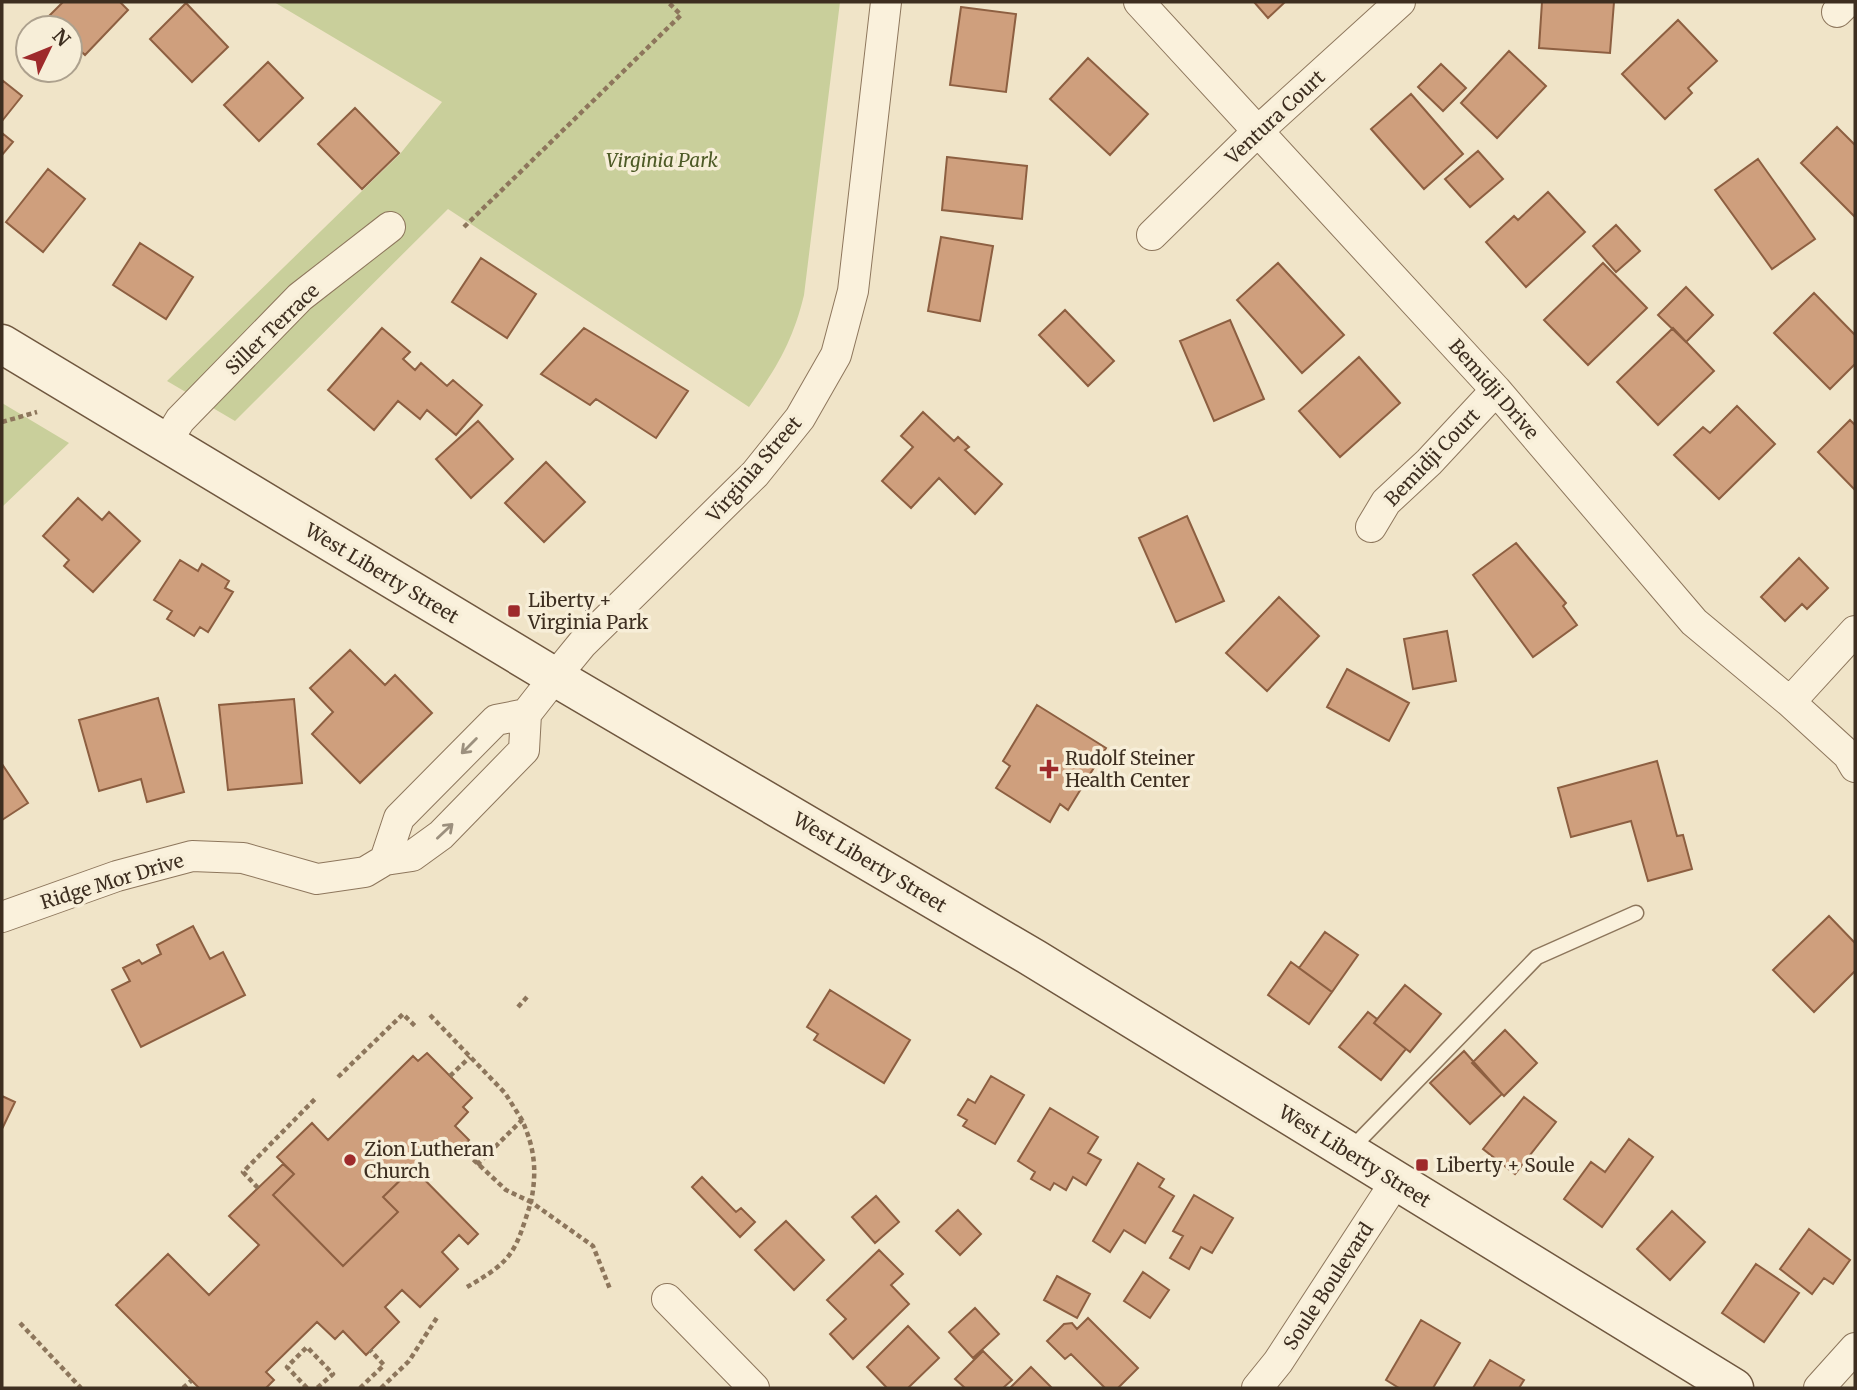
<svg xmlns="http://www.w3.org/2000/svg" width="1857" height="1390" font-family="Merriweather,serif">
	<rect width="100%" height="100%" fill="#f0e4c8"/>
	<path fill="#c9cf9b" d="M274 2H840L804 295C793 341 776 369 749 407L448 209 235 421 167 381 400 154 442 102Z
		M2 403 69 443 2 507Z"/>
	<path fill="#cf9f7d" stroke="#8d5f41" stroke-width="2" d="M63 2H120L128 10 85 55 70 41V28H57L47 18Z
		M1254 2H1285L1268 18Z
		M1542 2H1614L1610 53 1539 48Z
		M186 3 228 47 192 82 150 39Z
		M961 7 1016 14 1006 92 950 85Z
		M1678 20 1717 61 1688 88 1692 93 1665 119 1622 74Z
		M1509 51 1546 86 1497 138 1461 103Z
		M1088 58 1148 114 1110 155 1050 99Z
		M268 62 303 98 259 141 224 105Z
		M1441 64 1466 88 1443 111 1418 87Z
		M2 80 22 96 2 121Z
		M1411 94 1463 154 1424 189 1371 129Z
		M355 108 399 153 362 189 318 144Z
		M1837 127 1855 145V217L1801 163Z
		M2 133 13 142 2 155Z
		M1478 151 1503 179 1470 207 1445 179Z
		M947 157 1027 166 1022 219 942 210Z
		M1758 159 1815 239 1772 269 1715 190Z
		M48 169 85 199 43 252 6 222Z
		M1548 192 1585 232 1526 287 1486 242 1514 216 1518 220Z
		M1616 225 1640 251 1616 272 1593 246Z
		M941 237 993 246 980 321 928 311Z
		M140 243 193 277 166 319 113 285Z
		M481 258 536 294 507 338 452 302Z
		M1278 263 1344 335 1302 373 1237 300Z
		M1603 263 1647 308 1588 365 1544 320Z
		M1686 287 1713 315 1686 342 1658 315Z
		M1814 293 1855 335V364L1830 389 1774 333Z
		M1065 310 1114 361 1088 386 1039 335Z
		M1230 320 1264 399 1214 421 1180 341Z
		M382 328 410 352 403 359 415 370 421 363 447 386 453 380 482 405 456 435 427 410 420 419 398 401 374 430 328 390Z
		M584 328 688 391 656 438 596 399 590 405 541 374Z
		M1673 328 1714 371 1658 425 1617 382Z
		M1359 357 1400 403 1340 457 1299 411Z
		M1737 406 1775 444 1719 499 1674 455 1703 427 1710 433Z
		M923 412 954 441 958 437 969 447 965 450 1002 484 975 514 939 478 911 508 882 481 913 447 901 436Z
		M1850 420 1855 425V490L1818 452Z
		M478 421 513 459 471 498 436 459Z
		M546 462 585 502 544 542 505 503Z
		M78 498 102 520 109 512 140 541 93 592 64 566 69 560 43 536Z
		M1187 516 1224 601 1176 622 1139 538Z
		M1516 543 1566 603 1563 606 1577 625 1533 657 1473 575Z
		M1799 558 1828 588 1807 609 1802 604 1785 621 1761 597Z
		M180 560 198 571 202 564 229 581 225 588 233 592 208 632 200 627 194 636 167 619 172 611 154 600Z
		M1279 597 1319 636 1267 691 1226 653Z
		M1447 631 1456 681 1413 689 1404 639Z
		M350 650 385 685 395 675 432 713 360 783 312 734 333 712 310 688Z
		M1347 669 1409 703 1389 741 1327 707Z
		M158 698 184 792 147 802 141 779 99 791 79 720Z
		M294 699 302 783 228 790 219 705Z
		M1037 705 1106 748 1068 810 1060 804 1050 822 996 788 1010 766 1003 761Z
		M1657 761 1677 836 1683 835 1692 869 1648 881 1631 821 1571 837 1558 788Z
		M2 764 28 803 2 820Z
		M1829 916 1855 943V971L1814 1012 1773 970Z
		M193 926 210 959 223 952 245 995 141 1047 112 990 130 981 123 968 139 960 142 964 161 954 157 945Z
		M1325 932 1358 955 1332 992 1299 968Z
		M1291 962 1332 992 1309 1024 1268 995Z
		M1405 985 1441 1014 1410 1052 1374 1023Z
		M830 990 910 1040 884 1083 814 1040 818 1034 807 1027Z
		M1368 1012 1377 1019 1374 1023 1406 1049 1381 1080 1339 1047Z
		M1505 1030 1537 1063 1504 1096 1472 1063Z
		M1464 1051 1502 1094 1470 1124 1430 1083Z
		M427 1053 472 1098 463 1107 468 1112 455 1126 469 1140 453 1156 439 1142 383 1197 398 1212 343 1266 273 1195 294 1174 277 1157 312 1123 328 1140 413 1056 418 1061Z
		M991 1076 1024 1095 995 1144 963 1126 967 1120 958 1115 968 1099 975 1103Z
		M2 1096 15 1102 3 1127 2 1126Z
		M1524 1097 1556 1122 1515 1174 1483 1149Z
		M1050 1108 1098 1137 1088 1153 1101 1160 1086 1185 1073 1177 1066 1190 1054 1183 1050 1190 1031 1179 1035 1172 1018 1161Z
		M1629 1139 1653 1157 1602 1227 1564 1199 1591 1162 1605 1172Z
		M1138 1163 1164 1179 1159 1187 1174 1196 1145 1243 1124 1230 1110 1252 1093 1241Z
		M283 1164 294 1174 273 1195 343 1266 398 1212 383 1197 413 1168 478 1234 468 1244 459 1235 442 1252 458 1269 420 1307 402 1290 385 1307 399 1322 366 1355 343 1331 335 1339 317 1322 266 1372 274 1380 266 1388H199L116 1305 168 1254 209 1295 259 1245 229 1216Z
		M702 1177 736 1212 741 1208 755 1222 740 1237 692 1187Z
		M1194 1195 1233 1218 1212 1253 1201 1247 1189 1269 1170 1258 1183 1236 1173 1231Z
		M876 1196 899 1222 875 1243 852 1217Z
		M958 1210 981 1234 960 1255 936 1231Z
		M1672 1211 1705 1242 1670 1280 1637 1249Z
		M786 1221 824 1260 794 1290 755 1250Z
		M1809 1229 1850 1260 1833 1284 1824 1278 1812 1294 1780 1269Z
		M879 1250 903 1274 891 1285 909 1304 853 1359 830 1334 846 1319 827 1300Z
		M1756 1264 1799 1293 1764 1342 1722 1313Z
		M1143 1272 1169 1290 1150 1318 1124 1301Z
		M1057 1276 1090 1294 1077 1318 1044 1300Z
		M975 1308 999 1334 973 1358 949 1332Z
		M1088 1318 1138 1368 1118 1388H1105L1071 1354 1065 1359 1047 1341 1064 1324 1072 1323 1077 1329Z
		M1421 1320 1460 1343 1433 1388H1399L1386 1380Z
		M908 1326 939 1358 908 1388H887L867 1367Z
		M983 1351 1012 1380 1003 1388H965L955 1379Z
		M1490 1360 1524 1380 1519 1388H1473Z
		M1031 1367 1052 1388H1010Z"/>
	<g fill="none" stroke-linecap="round" stroke-linejoin="round">
		<defs>
			<path id="lane" d="M1349 1151 1537 957 1636 913"/>
			<path id="street" d="M1139 2 1496 390 1694 622 1790 702 1848 755 1855 767
				M1837 12 1847 2
				M1152 235 1259 130 1400 2
				M166 443 180 420 300 297 390 227
				M1371 527 1386 502 1429 462 1496 390
				M1790 702 1855 631
				M385 860 399 818 496 720 526 714
				M2 917 117 876 192 856 243 858 317 879 365 872 385 860 412 856 441 835 524 750 526 714 555 677 582 644 755 474 800 418 836 355 853 291 886 2
				M667 1299 754 1388
				M1257 1388 1278 1362 1396 1181
				M1819 1388 1855 1348"/>
			<path id="secondary" d="M2 344 555 677 1035 959 1734 1388"/>
		</defs>
		<use href="#lane" stroke="#8d765c" stroke-width="17"/>
		<use href="#street" stroke="#8d765c" stroke-width="32"/>
		<use href="#secondary" stroke="#6f573f" stroke-width="41"/>
		<path stroke="#8d765c" stroke-width="4.5" stroke-dasharray="5 3.5" stroke-linecap="butt" d="M464 227 681 15 668 2
			M2 422 37 412
			M518 1007 527 997
			M430 1015 505 1093 522 1120
			M450 1076 470 1057
			M338 1077 403 1014 417 1028
			M461 1148 506 1190 531 1202C515 1252 514 1260 467 1287
			M477 1165 522 1120C535 1149 537 1171 531 1202L593 1246 610 1289
			M258 1188 243 1172 315 1099
			M20 1323 81 1388
			M183 1388 191 1381
			M307 1388 287 1367 307 1347 333 1374 317 1388
			M360 1388 384 1365 370 1350
			M381 1388 409 1361 438 1316"/>
		<use href="#lane" stroke="#faf1dc" stroke-width="14"/>
		<use href="#street" stroke="#faf1dc" stroke-width="30"/>
		<use href="#secondary" stroke="#faf1dc" stroke-width="38"/>
	</g>
	<defs><path id="oneway-shaft" d="M-6 0H5M1.5-3L5.5 0L1.5 3" fill="none" stroke-width="1.6" stroke-linecap="round" stroke-linejoin="round" transform="scale(1.75)"/></defs>
	<g stroke="#9c907e">
		<use href="#oneway-shaft" transform="translate(469 746) rotate(135)"/>
		<use href="#oneway-shaft" transform="translate(445 831) rotate(-43)"/>
	</g>
	<g fill="#9e2a2b" stroke="#f7eed8" stroke-width="2.5">
		<rect x="507" y="604" width="14" height="14" rx="3.5"/>
		<path d="M1045.5 758.5h7v7h7v7h-7v7h-7v-7h-7v-7h7z"/>
		<circle cx="350" cy="1160" r="7"/>
		<rect x="1415" y="1158" width="14" height="14" rx="3.5"/>
	</g>
	<g text-anchor="middle" stroke-width="7" stroke-linejoin="round" paint-order="stroke">
		<g font-size="19" fill="#3d2e20" stroke="#f7eed8">
			<text transform="translate(1275 117) rotate(-43)" y="7">Ventura Court</text>
			<text transform="translate(272 329) rotate(-44)" y="7">Siller Terrace</text>
			<text transform="translate(1494 389) rotate(49)" y="7">Bemidji Drive</text>
			<text transform="translate(1432 457) rotate(-46)" y="7">Bemidji Court</text>
			<text transform="translate(754 469) rotate(-49)" y="7">Virginia Street</text>
			<text transform="translate(382 573) rotate(31)" y="7">West Liberty Street</text>
			<text transform="translate(870 862) rotate(31)" y="7">West Liberty Street</text>
			<text transform="translate(112 881) rotate(-17)" y="7">Ridge Mor Drive</text>
			<text transform="translate(1355 1156) rotate(32)" y="7">West Liberty Street</text>
			<text transform="translate(1328 1286) rotate(-57)" y="7">Soule Boulevard</text>
		</g>
		<g font-size="19" font-style="italic" fill="#4d5a26" stroke="#f7eed8">
			<text x="662" y="167">Virginia Park</text>
		</g>
		<g font-size="19" fill="#3d2e20" stroke="#f7eed8" text-anchor="start">
			<text x="528" y="607">Liberty +<tspan x="528" dy="22">Virginia Park</tspan></text>
			<text x="1065" y="765">Rudolf Steiner<tspan x="1065" dy="22">Health Center</tspan></text>
			<text x="364" y="1156">Zion Lutheran<tspan x="364" dy="22">Church</tspan></text>
			<text x="1436" y="1172">Liberty + Soule</text>
		</g>
	</g>
	<rect width="1857" height="1390" fill="none" stroke="#3d2e20" stroke-width="7"/>
	<g transform="translate(49 49) rotate(47)"><circle r="33" fill="#f7eed8" stroke="#ada18e" stroke-width="2"/>
	<path d="M0-5L12 26L0 18L-12 26Z" fill="#9e2a2b"/>
	<text y="-10" font-size="19" font-weight="bold" text-anchor="middle" fill="#3d2e20">N</text>
	</g>
</svg>
